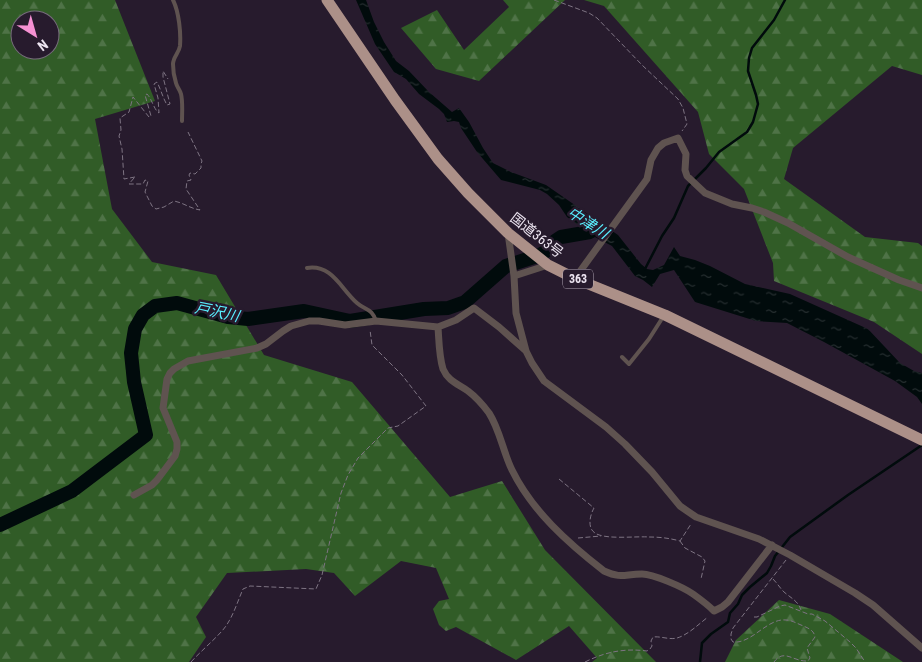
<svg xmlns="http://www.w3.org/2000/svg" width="922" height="662" font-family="'Roboto Condensed','Noto Sans JP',sans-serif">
	<defs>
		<pattern id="forest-firs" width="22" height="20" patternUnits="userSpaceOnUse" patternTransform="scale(1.25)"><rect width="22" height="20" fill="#315c27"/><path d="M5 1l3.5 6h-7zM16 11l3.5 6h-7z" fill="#4f7347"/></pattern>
		<pattern id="water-ripples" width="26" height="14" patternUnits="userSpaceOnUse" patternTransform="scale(1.25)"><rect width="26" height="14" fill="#010b0c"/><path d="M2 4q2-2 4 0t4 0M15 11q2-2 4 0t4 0" fill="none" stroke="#262e30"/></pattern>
	</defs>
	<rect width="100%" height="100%" fill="#271b2d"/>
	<path fill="url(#forest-firs)" fill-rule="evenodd" d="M0 0H115L155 101 95 119 112 209 152 262 216 275 264 355 352 382 450 497 502 481 545 550 656 662H592L597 658 569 626 516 660 456 627 446 631 439 625 433 609 439 601 449 599 436 568 401 561 355 596 334 573 306 569 227 573 196 617 206 637 189 662H0ZM20 20H50V50H20Z
		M503 0H565L479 81 436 69 401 28 437 10 464 50 509 7Z
		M584 0H922V75L892 66 793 148 784 179 865 237 918 243 922 246V354L874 322 774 281 773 263 744 189 709 154 698 112 604 6Z
		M779 600 830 614 903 662H725L736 640Z"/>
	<path fill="url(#water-ripples)" d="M356 0H366L374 22 384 42 396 61 409 71 429 92 452 112 459 108 469 122 483 148 493 163 511 172 546 185 618 235 641 264 647 269 653 270 664 265 674 247 680 256 695 260 710 266 745 284 790 294 868 329 900 363 914 371 922 373V404L917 397 895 381 824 342 787 323 756 321 695 302 674 270 660 274 652 287 643 280 635 276 612 246 593 236 567 217 559 205 547 194 540 190 501 180 477 152 461 128 459 122 454 121 447 122 444 114 439 109 419 94 406 79 394 72 375 44Z"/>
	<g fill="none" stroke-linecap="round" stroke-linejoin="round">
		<path stroke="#010b0c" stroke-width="2.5" d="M645 269 662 236 674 218 688 186 706 168 719 152 747 132 753 122 758 104 756 95 748 71 749 58 752 48 774 20 785 0
			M700 662 702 643 711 634 728 622 730 613 738 604 742 595 750 587 767 573 771 566 775 556 790 537 848 495 922 445"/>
		<path stroke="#010b0c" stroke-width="14" d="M0 525 72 491 146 435 134 382 131 353 135 329 143 315 155 306 177 303 228 317 248 319 304 311 350 321 424 309 448 308 465 302 506 266 540 255 549 249 555 241 561 237 590 232 594 229"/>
		<path stroke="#7e7483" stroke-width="1" stroke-dasharray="5 2.5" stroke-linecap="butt" d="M554 0 589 13 597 18 642 65 678 99 683 108 687 124 682 131
			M135 177 124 179 122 149 119 136 121 130 120 118 129 112 133 97 149 117 151 116 145 95 147 94C152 99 154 110 159 113L158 98 154 84 157 82C161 90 163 98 167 105L170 104 163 77V71L168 79
			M134 178 129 184H143L145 180 148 181 145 192 152 206 156 209 164 207 174 201C184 203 189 208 200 210L186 189 187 181 191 180 189 175 190 173 195 174 201 168V164L202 161 188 132
			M559 479 594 508C590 515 587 528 595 533 605 540 636 536 649 537 659 537 669 538 680 541L691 524
			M578 538 601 536
			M680 541 685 548 702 557 705 561 701 579
			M773 579C777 583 780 588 784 592 791 598 798 601 801 610
			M754 617H757L780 606 785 605 808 614H812L825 621 850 642 856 648 865 662
			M191 662C201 651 212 642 222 631 232 620 237 603 243 589L250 586 316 589 322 575 341 493 348 475 358 458 388 428 398 426 426 406 402 375 372 345 370 330
			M585 662C605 652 624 648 647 651L650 649 652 646 651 641 653 637C661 636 669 640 677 638 688 635 700 623 708 617
			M774 662C784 648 793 662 808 661L810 658 807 648 815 637C814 630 808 628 801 625 796 623 791 620 786 620 767 618 752 644 733 642L731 639V634L733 628 786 560"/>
		<path stroke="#5f5350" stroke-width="4" d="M173 0C179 12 181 33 180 46 179 53 173 57 173 64 173 70 174 77 176 83 177 87 180 90 181 94 183 102 182 112 182 121
			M307 268C332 264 341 289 357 303 366 311 372 308 376 321
			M622 357 629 364 649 339 663 317"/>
		<path stroke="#5f5350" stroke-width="7" d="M508 233 514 276 516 313 526 351 532 363 544 381 606 427 625 444 652 472 680 506 696 517 759 539 790 555 855 593 873 605 922 648
			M514 276 548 265
			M576 279 581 270 647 179 651 160 658 148 664 143 678 138 686 154 685 170 687 176 705 193 732 204 752 208 764 212 788 223 848 257 899 280 922 288
			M438 327C439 341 439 356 443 369 448 381 458 384 468 391 476 397 483 405 489 413 500 430 503 452 512 470 532 511 568 543 604 571 622 579 624 574 642 574 653 574 683 587 693 594 700 599 708 605 714 611L722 607 728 602 772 545
			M134 495 152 485 157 480 175 456 177 449V442L163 408 167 379 170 373 174 369 188 361 257 348 266 344 283 331 291 326 309 321H319L345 325 376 321 438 327 456 320 474 308 499 327 526 351"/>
		<path stroke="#ac9088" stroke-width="11" d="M327 0 395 100 438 159 468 193 508 233 548 265 576 279 665 315 922 440"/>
	</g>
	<g text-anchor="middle" stroke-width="5" stroke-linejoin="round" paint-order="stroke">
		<rect fill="#271b2d" stroke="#b2a8b6" stroke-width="1" x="563" y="269.5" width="30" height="19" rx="4"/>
		<g font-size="12" font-weight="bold" fill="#ede5f1">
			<text x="578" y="283">363</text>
		</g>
		<g font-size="14" fill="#ede5f1" stroke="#271b2d">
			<text transform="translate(537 235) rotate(38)" y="5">国道363号</text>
		</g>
		<g font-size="15" font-style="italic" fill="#59eefe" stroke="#271b2d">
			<text transform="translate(588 223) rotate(32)" y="5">中津川</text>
			<text transform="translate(217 312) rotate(12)" y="5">戸沢川</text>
		</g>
	</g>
	<g transform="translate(35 35) rotate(143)"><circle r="24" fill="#271b2d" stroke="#766c7b"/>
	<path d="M0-4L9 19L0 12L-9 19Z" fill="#f591d2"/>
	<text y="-8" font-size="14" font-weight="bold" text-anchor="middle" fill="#ede5f1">N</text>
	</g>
</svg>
